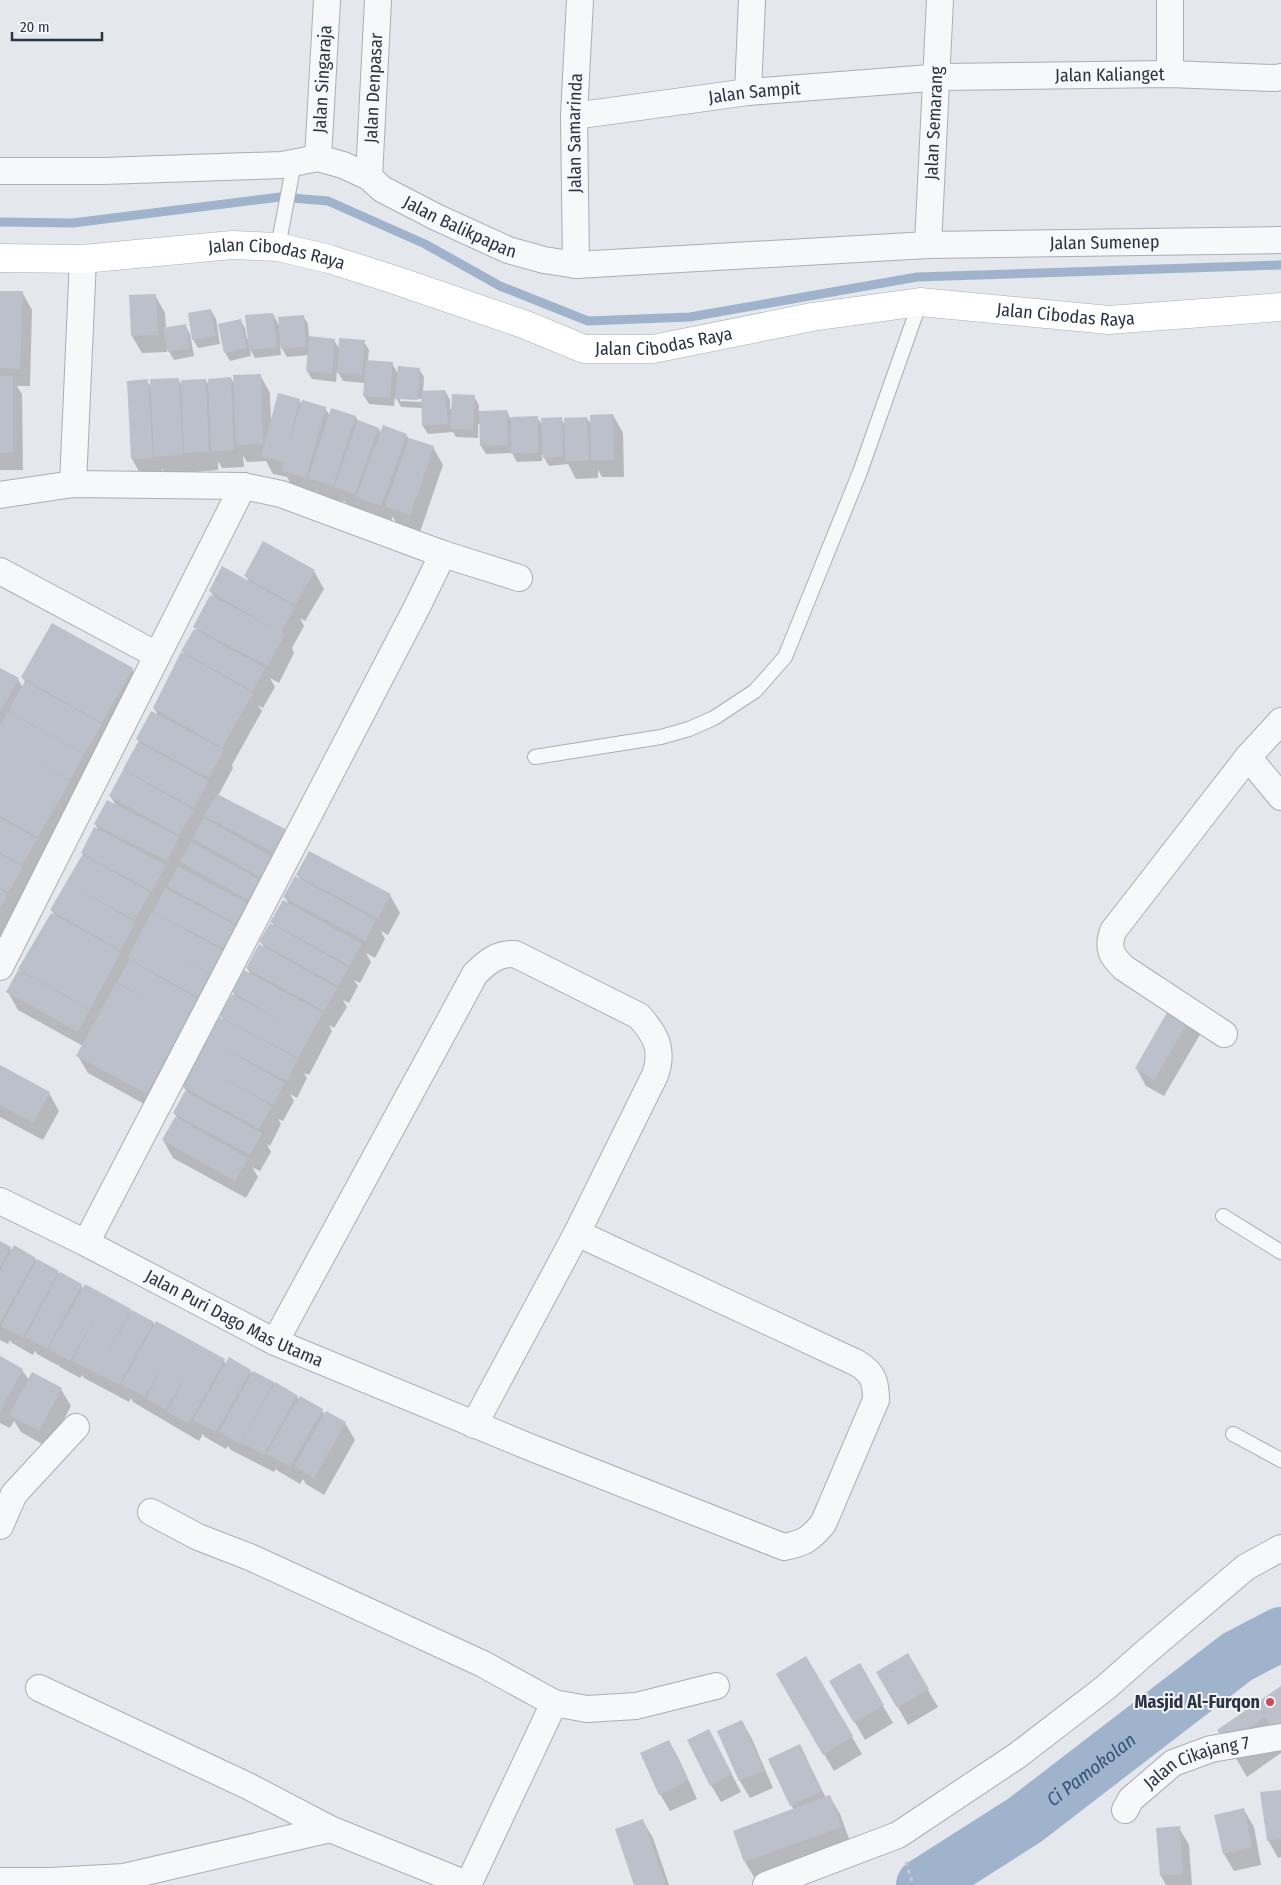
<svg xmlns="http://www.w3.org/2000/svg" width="1281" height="1885" font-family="'Fira Sans Condensed',sans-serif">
	<rect width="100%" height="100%" fill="#e4e7ec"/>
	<path fill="#0003" fill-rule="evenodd" d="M0 292H22L32 310 30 386H17L22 394 23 470H0Z
		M155 295 165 313 166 329 185 325 190 334 194 356 174 360 167 348V352L142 353 132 336Z
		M211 310 216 319 220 344 198 348 193 339Z
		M273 314 280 327 303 316 308 324 309 338 334 340 340 350 364 342 369 350 368 361 392 363 398 374 419 369 424 377 423 393 445 391 450 400V409L474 397 479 405V412L507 411 510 418 537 417 543 426 561 418 565 426 587 418 592 426 613 415 623 433 624 477H602L598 470V478L576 479 568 464 549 466 542 454V461L517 462 512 453 486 454 481 446 480 424H478V438L456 437 453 432 428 434 423 426V408L401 407 395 396 394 406 369 404 364 396 365 383 343 381 337 371 336 382 312 379 307 371 308 355 287 357 280 345 281 355 255 358 250 349 251 356 230 361 225 352 240 320 245 328 247 339H249ZM400 398 424 399V402L400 401Z
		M260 375 270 393 271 422 299 400 302 405 325 408 330 416 356 417 358 421 379 429 381 434 406 435 409 439 433 447 443 465 420 532 397 524 393 517 390 523 346 504 344 500 343 503 319 496 316 491 315 494 293 488 287 477 273 474 266 461 247 462 243 455 244 467 222 468 218 461V470L165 474 162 468V475L142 477 132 459 128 382 147 381 152 389 178 379 183 387 206 380 209 386 231 378 235 385Z
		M314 571 324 589 305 621 300 618 304 626 292 648 294 653 279 683 270 678 275 687 263 708 258 705 262 711 232 765 233 768 218 796 288 832 157 1111 88 1073 78 1056 83 1046 18 1010 8 992 51 915 56 917 51 910 83 855 82 853 99 831 95 824 116 805 110 796 139 742 137 739 158 716 154 708 186 657 183 651 198 633 195 627 215 599 210 591 250 584 246 576Z
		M132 669 147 695 48 854 43 851 47 857 33 882 29 880 32 885 19 909 14 907 17 912 0 952V670L18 679 23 688 26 683 22 677Z
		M298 875 390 895 400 913 388 935 381 931 385 939 375 958 366 953 371 962 360 983 354 980 358 986 349 1003 343 1000 347 1007 334 1028 329 1025 332 1031 309 1075 304 1073 307 1078 297 1098 290 1094 294 1101 283 1121 278 1119 281 1124 270 1146 267 1144 271 1152 260 1171 252 1167 258 1177 246 1198 173 1158 163 1140 179 1121 174 1113 189 1095 183 1086 200 1067 197 1062 224 1021 221 1016 236 998 233 992 251 975 247 968 265 949 261 942 275 928 272 922 289 905 285 897 301 881Z
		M1173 1005 1201 1033 1164 1096 1146 1086 1136 1068Z
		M0 1066 49 1093 59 1111 43 1140 0 1117Z
		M0 1242 10 1248 12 1251 35 1259 37 1262 58 1272 60 1275 81 1285 83 1289 130 1310 132 1313 153 1323 155 1326 224 1360 226 1364 250 1371 253 1374 254 1372 297 1396 299 1400 322 1410 325 1415 345 1423 355 1440 324 1495 306 1484 303 1479 300 1484 278 1471 276 1469 274 1472 231 1450 228 1446 226 1449 205 1437 203 1434 199 1441 133 1402 131 1398 129 1402 84 1378 82 1375 80 1378 60 1367 58 1364 57 1365 37 1354 35 1351 33 1355 12 1343 10 1340 8 1344 0 1340Z
		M0 1358 22 1370 29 1380 61 1389 71 1406 49 1448 21 1432 14 1421 10 1428 0 1423Z
		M907 1655 938 1707 908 1725 878 1672Z
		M806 1658 862 1754 834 1771 777 1674Z
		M859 1665 893 1723 865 1740 831 1681Z
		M1281 1688V1753L1247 1777 1219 1730Z
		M742 1721 752 1739 773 1788 750 1798 740 1781 719 1732Z
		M669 1741 679 1759 697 1799 670 1811 660 1794Z
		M800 1746 826 1798 830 1797 840 1814 851 1844 755 1879 745 1862 794 1810 791 1805Z
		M718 1748 741 1792 721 1802 711 1785Z
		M1281 1791V1857L1278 1858 1268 1840Z
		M1244 1810 1254 1827 1261 1865 1234 1871 1224 1854Z
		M643 1821 653 1838 669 1885H635Z
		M1179 1828 1189 1845 1192 1885H1166L1161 1876Z"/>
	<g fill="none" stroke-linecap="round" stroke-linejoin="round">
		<path stroke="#9fb4cc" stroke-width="9" d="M0 222 73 223 280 197 328 201 425 244 500 286 588 321 690 317 917 277 1281 265"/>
		<path stroke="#9fb4cc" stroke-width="54" id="s1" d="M923 1885 1025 1820 1237 1657 1281 1634"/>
	</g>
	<path fill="#bbc0ca" d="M0 291H23L20 369 0 368Z
		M156 294 158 335 131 336 129 295Z
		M211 309 216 336 192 340 188 313Z
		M273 313 277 347 249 350 245 315Z
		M304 315 306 346 281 349 278 317Z
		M241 319 247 348 224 353 218 324Z
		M186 324 190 348 168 352 163 328Z
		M309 336 335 339 332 374 306 371Z
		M339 338 365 340 362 375 337 373Z
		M366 360 393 362 390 398 363 396Z
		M398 366 420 368 418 400 395 399Z
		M261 374 263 444 236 445 233 375Z
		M0 376H13V452L0 453Z
		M231 377 234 450 211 451 208 379Z
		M179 378 183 455 154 457 150 379Z
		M148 379 153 458 131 459 127 381Z
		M206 379 209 452 184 453 181 380Z
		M445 390 448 424 422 426 421 391Z
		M278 393 300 399 288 445 302 400 326 407 306 478 282 471 284 462 261 457Z
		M452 394 475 395 473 430 450 429Z
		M331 408 356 416 333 486 308 478Z
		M507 410 508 445 480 446 479 411Z
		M613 414 614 460H591L590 415Z
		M538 416V453L511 454V417Z
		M562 417 563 456 543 458 541 418Z
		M587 417 589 460 565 462 564 418Z
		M358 420 379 428 355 494 334 487Z
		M383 425 407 434 381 506 356 497Z
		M409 438 434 446 410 515 385 506Z
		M263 541 315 570 295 605 244 576Z
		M222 566 295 607 281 632 209 591Z
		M210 595 285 634 268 666 193 627Z
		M52 623 133 668 102 723 21 677Z
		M194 629 265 668 253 691 181 651Z
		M181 652 253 693 222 748 153 708Z
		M0 668 19 678 2 709 0 708Z
		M25 681 102 724 85 754 8 711Z
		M151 711 224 750 209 778 136 739Z
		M8 712 84 754 70 780 28 757 70 781 38 837 0 816V725Z
		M138 742 209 781 194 808 123 769Z
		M123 770 194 810 179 835 109 796Z
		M217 794 289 831 277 854 204 816Z
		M107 800 179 837 167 861 94 824Z
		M0 818 37 839 22 865 0 852Z
		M204 818 274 858 263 879 192 838Z
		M94 827 166 865 152 891 81 853Z
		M191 842 262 881 250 901 180 862Z
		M309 851 391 894 378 918 296 875Z
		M0 854 23 867 8 892 0 888Z
		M82 855 150 892 135 920 73 886 136 923 120 950 50 910Z
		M178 866 249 904 238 925 167 886Z
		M295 876 376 920 365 941 283 897Z
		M165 888 237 926 225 949 153 912Z
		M0 889 8 894 0 908Z
		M283 900 362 944 350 966 270 922Z
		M152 912 224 951 211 974 171 953 211 975 198 997 127 958Z
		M51 913 121 952 90 1009 18 969Z
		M270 923 349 968 338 986 259 942Z
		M259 944 337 988 324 1011 246 968Z
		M129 960 198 999 147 1094 76 1056 116 983 156 1004 117 982Z
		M18 970 90 1010 78 1032 6 992Z
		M244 970 323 1013 298 1058 219 1016 232 994 295 1028 232 992Z
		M1172 1004 1192 1015 1154 1080 1135 1068Z
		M219 1017 298 1059 287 1081 213 1042 285 1083 273 1105 195 1062Z
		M195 1062 272 1106 259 1129 182 1086Z
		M0 1065 50 1092 33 1123 0 1105Z
		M185 1091 262 1133 250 1155 173 1113Z
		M175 1117 248 1158 235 1181 162 1140Z
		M0 1241 11 1247 0 1266Z
		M14 1245 36 1258 0 1323V1271Z
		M37 1259 59 1271 23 1338 1 1326Z
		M60 1272 82 1284 47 1349 25 1337Z
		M85 1284 131 1309 102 1362 132 1310 154 1322 119 1385 72 1361 100 1308 70 1361 48 1349Z
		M156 1321 225 1359 189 1424 167 1412 187 1374 166 1410 146 1398 165 1362 145 1397 121 1384Z
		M0 1356 23 1369 0 1412Z
		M229 1357 251 1370 216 1432 193 1420Z
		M253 1371 274 1382 240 1444 219 1432Z
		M32 1372 62 1388 39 1431 9 1415Z
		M275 1382 297 1395 264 1455 241 1443Z
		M300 1396 323 1409 290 1467 266 1454Z
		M326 1411 346 1422 314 1478 294 1466Z
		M908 1653 929 1689 897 1708 876 1672Z
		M806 1656 853 1736 823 1755 776 1674Z
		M860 1663 884 1705 854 1723 829 1681Z
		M1281 1686V1724L1273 1730 1265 1717 1226 1743 1217 1730Z
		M742 1720 764 1771 739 1781 717 1731Z
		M709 1729 732 1774 710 1786 687 1740Z
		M669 1740 688 1781 659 1795 640 1753Z
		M800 1744 822 1791 790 1806 768 1759Z
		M1281 1790V1839L1267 1841 1260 1792Z
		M830 1795 842 1827 744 1862 733 1831Z
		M1244 1808 1252 1847 1223 1854 1214 1815Z
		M643 1819 666 1884 662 1885H634L615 1829Z
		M1180 1826 1183 1874 1160 1876 1156 1828Z"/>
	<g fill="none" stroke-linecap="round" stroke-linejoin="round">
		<defs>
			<path id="lane" d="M278 247 294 163
				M535 757 661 737 689 729 714 718 755 691 785 657 860 472 920 302
				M1223 1216 1281 1252
				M1233 1434 1281 1460"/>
			<g id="street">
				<path d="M1170 74V0"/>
				<path d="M748 92 752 0"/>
				<path id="s2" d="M574 116 748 92 943 77 1170 74 1275 78 1281 77"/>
				<path id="s3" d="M318 158 327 0"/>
				<path id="s4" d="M0 171H103L282 165 318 158 343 165 369 177 382 189 436 217 508 250 544 260 576 265 928 245 1281 240"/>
				<path id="s5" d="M369 177 378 0"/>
				<path id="s6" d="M928 245 940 0"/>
				<path id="s7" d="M576 265 574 116 580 0"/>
				<path d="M73 484 83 259"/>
				<path d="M0 495 73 484 243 486"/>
				<path d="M440 553 519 578"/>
				<path d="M0 571 157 655"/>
				<path d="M1248 757 1281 797"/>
				<path d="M0 967 243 486 281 494 440 553 437 566 418 605 86 1243"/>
				<path d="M1224 1034 1124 968C1111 956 1107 948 1113 931L1248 757 1281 721"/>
				<path id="s8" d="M0 1201 86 1243 275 1342 532 1448 784 1547C804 1543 809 1540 823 1524L876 1400C876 1381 873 1373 857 1363L577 1233"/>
				<path d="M275 1342 475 974C487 962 497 953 515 954L639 1016C656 1035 664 1050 655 1075L577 1233 474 1425"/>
				<path d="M151 1512 198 1537 252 1558 483 1664 554 1703 587 1709 636 1706 716 1686"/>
				<path d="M0 1526 14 1494 76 1427"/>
				<path d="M39 1688 248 1786 330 1829 469 1885"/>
				<path id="s9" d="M1125 1810 1131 1799 1173 1763 1211 1749 1281 1737"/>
				<path d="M0 1881H50L124 1877 330 1829"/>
				<path d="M469 1883 554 1703"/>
				<path d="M766 1885 898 1835 1018 1755 1105 1688 1147 1651 1246 1567 1281 1548"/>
			</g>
			<g id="secondary">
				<path id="s10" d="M0 258 83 259 232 245 278 247 329 259 395 280 526 325 584 349H653L812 317 920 302 1109 320 1281 307"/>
			</g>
		</defs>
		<use href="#lane" stroke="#a9aeb7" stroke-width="16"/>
		<use href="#street" stroke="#a9aeb7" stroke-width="28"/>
		<use href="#secondary" stroke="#a9aeb7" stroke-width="29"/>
		<path stroke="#c2c5cb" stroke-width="3" stroke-dasharray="4 4" stroke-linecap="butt" d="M906 1862 913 1885"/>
		<use href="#lane" stroke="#f7f8fa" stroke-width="14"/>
		<use href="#street" stroke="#f7f8fa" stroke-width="26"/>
		<use href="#secondary" stroke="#fff" stroke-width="28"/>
	</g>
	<circle fill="#d1495b" stroke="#f4f6f9" stroke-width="2" cx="1270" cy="1702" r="5"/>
	<g text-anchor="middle" stroke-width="4" stroke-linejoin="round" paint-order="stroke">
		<g font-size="18" fill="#2b3445" stroke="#f4f6f9">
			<text dy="6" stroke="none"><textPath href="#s2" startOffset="538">Jalan Kalianget</textPath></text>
			<text dy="6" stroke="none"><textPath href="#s3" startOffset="79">Jalan Singaraja</textPath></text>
			<text dy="6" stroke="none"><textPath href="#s5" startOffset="89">Jalan Denpasar</textPath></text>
			<text dy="6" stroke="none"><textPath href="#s2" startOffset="182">Jalan Sampit</textPath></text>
			<text dy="6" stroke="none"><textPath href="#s6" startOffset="122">Jalan Semarang</textPath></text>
			<text dy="6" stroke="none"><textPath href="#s7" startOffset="132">Jalan Samarinda</textPath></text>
			<text dy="6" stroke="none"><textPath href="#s4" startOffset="478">Jalan Balikpapan</textPath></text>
			<text dy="6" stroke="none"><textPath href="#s4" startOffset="1130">Jalan Sumenep</textPath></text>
			<text dy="6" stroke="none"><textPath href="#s10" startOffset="278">Jalan Cibodas Raya</textPath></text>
			<text dy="6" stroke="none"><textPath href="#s10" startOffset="1088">Jalan Cibodas Raya</textPath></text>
			<text dy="6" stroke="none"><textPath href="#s10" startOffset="682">Jalan Cibodas Raya</textPath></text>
			<text dy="6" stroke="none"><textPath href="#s8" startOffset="262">Jalan Puri Dago Mas Utama</textPath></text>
			<text dy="6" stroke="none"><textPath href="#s9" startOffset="90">Jalan Cikajang 7</textPath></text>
		</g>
		<g font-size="18" font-weight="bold" fill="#2b3445" stroke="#f4f6f9" text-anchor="end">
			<text x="1260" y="1708">Masjid Al-Furqon</text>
		</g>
		<g font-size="19" font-style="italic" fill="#34527a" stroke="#f4f6f9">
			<text dy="7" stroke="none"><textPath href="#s1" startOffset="204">Ci Pamokolan</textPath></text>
		</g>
	</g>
	<path d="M12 32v8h90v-8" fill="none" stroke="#2b3445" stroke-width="2.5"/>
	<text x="20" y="32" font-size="15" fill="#2b3445" stroke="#f4f6f9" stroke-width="4" paint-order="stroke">20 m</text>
</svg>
